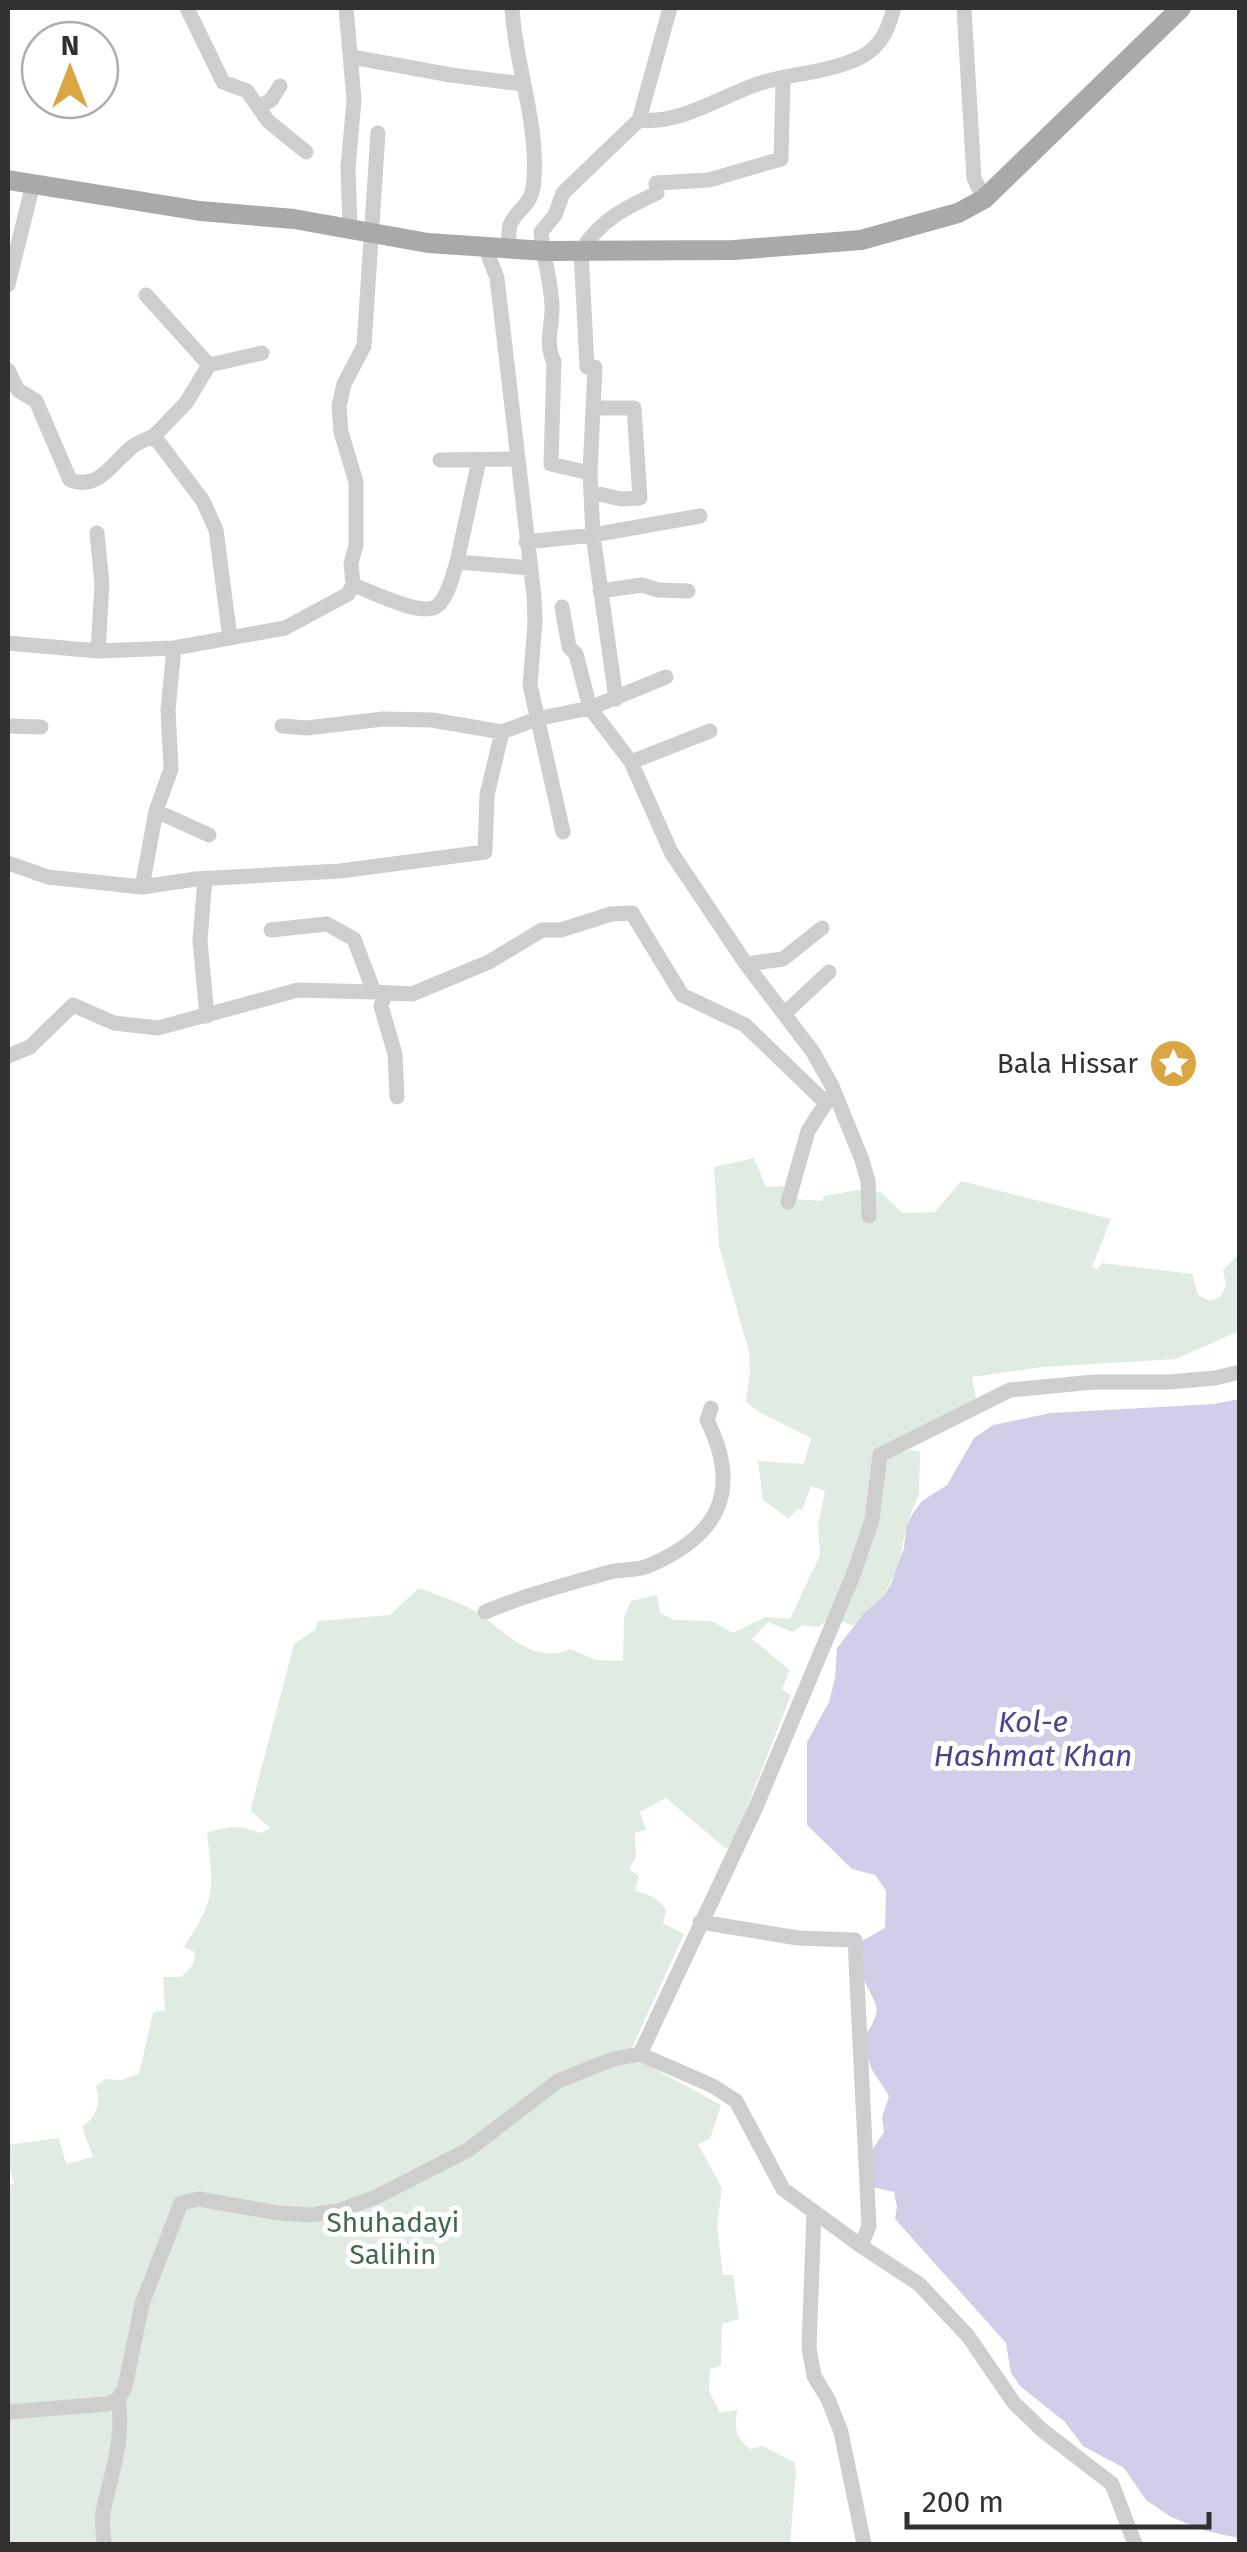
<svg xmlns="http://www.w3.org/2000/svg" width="1247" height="2552" font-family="'Fira Sans',sans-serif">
	<rect width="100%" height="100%" fill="#fff"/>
	<path fill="#e0ece2" d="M754 1158 766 1187 783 1186 795 1199 822 1201 824 1196 858 1190 881 1192 902 1213 935 1212 961 1181 1111 1219 1092 1267 1098 1269 1102 1263 1192 1274 1198 1295 1210 1301 1220 1297 1226 1285 1223 1270 1239 1254V1331L1176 1359 1043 1367 972 1377 976 1400 893 1455 911 1450 920 1452 919 1494 906 1526 899 1565 883 1597 853 1626 831 1617 818 1627 803 1625 792 1632 768 1622 752 1639 790 1670 782 1689 791 1695 733 1843 726 1849 666 1798 640 1812 646 1830 635 1833 636 1857 629 1869 639 1876 635 1891C648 1894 658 1897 666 1910L663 1923 684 1934 631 2050 653 2068 721 2105 710 2139 698 2144 722 2188 717 2225 723 2275H733L739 2319 722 2324 721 2366 710 2369 709 2391 720 2413 737 2410C735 2429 735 2437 750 2449L763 2446 794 2462 796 2470 790 2544H8V2187L14 2183 8 2162V2145L59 2138 66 2164 93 2157 82 2127C97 2117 101 2103 96 2086L105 2079 121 2080 139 2074 153 2013 165 2010 163 1977H181L193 1965 195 1952 184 1947C216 1898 214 1890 207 1833 226 1826 242 1825 260 1833L270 1828 251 1811 252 1804 294 1644 315 1630 318 1621 390 1615 419 1588C436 1595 455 1600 471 1609 501 1625 530 1667 570 1649L596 1660 623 1661 624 1617 631 1601 657 1595 660 1613 674 1620 711 1621 733 1633 765 1617 790 1619 820 1555 818 1525 825 1491 811 1486 802 1510 797 1509 789 1519 763 1500 758 1461 804 1464 811 1438 759 1412 746 1402 750 1370 749 1352 719 1246 714 1167Z"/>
	<path fill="#d1ceea" d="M1239 1399V2538L1206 2531 1171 2517 1146 2500 1124 2468 1083 2446 1065 2422 1020 2386 1011 2373 1006 2343 895 2219 897 2207 894 2192 872 2187V2150L884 2132 882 2117 889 2096 872 2070 862 2041C887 2002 875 2010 862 1974 858 1964 861 1951 862 1941L885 1928 886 1891 875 1875 852 1869 807 1825V1742L829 1702 835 1678 837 1648 865 1612 883 1597 891 1584 904 1548 906 1526 913 1513 922 1501 947 1485 974 1438 993 1425 1051 1413 1214 1404Z"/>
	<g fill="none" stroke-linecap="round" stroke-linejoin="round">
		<path stroke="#cecece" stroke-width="15" d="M187 8 223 82 247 91 268 121 306 152
			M346 8 354 100 348 168 350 228
			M964 8 974 178 984 199
			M352 57 451 75 523 84
			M259 107 271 100 280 86
			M639 120C682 125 724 94 764 82 795 73 831 72 861 57 882 46 888 29 894 8
			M485 247 497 278 534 596 535 623 530 685 563 832
			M509 249C509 242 508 231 510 225 517 207 533 208 534 178 538 121 515 64 512 8
			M8 285 33 184
			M146 295 209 365
			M8 370 18 390 36 401 70 480C99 491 113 462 132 447 138 442 147 439 154 436L203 501 216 530 230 638
			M154 436 186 403 209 365 262 353
			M440 460 517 459
			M590 473 551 464 554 362C544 341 553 327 552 306 551 281 543 256 541 232L555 215 563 193 639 120 670 8
			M591 492 621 499 640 498 634 408H595
			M97 533 102 584 98 651
			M526 542 593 535 700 516
			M457 562 479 460
			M353 585C371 591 422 618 437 606 448 598 453 574 457 562L531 568
			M600 591 642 585 658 590 688 591
			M562 607 569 647 576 654 590 708 631 762 671 852 746 964 813 1052 832 1086 862 1160 868 1181 869 1216
			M8 643 98 651 174 648 285 628 348 594 353 585 351 563 356 546V482L341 432 339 406 344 384 364 346 378 133
			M616 699 593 535 590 473 595 367H587L581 251C600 220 625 208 657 193L656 183 709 180 781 159 783 80
			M8 726 41 727
			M282 726 307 728 383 719 432 720 502 732 536 719 590 708 666 677
			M631 762 710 731
			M156 811 209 835
			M8 863 48 877 142 887 196 879 340 871 485 852 487 795 502 732
			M205 878 200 941 207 1016
			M142 887 156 811 171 769 168 710 174 648
			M271 930 327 924 354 939 374 992 412 994 489 962 542 930H561L611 914 632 913 682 995 745 1025 826 1103
			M746 964 783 959 822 928
			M385 994 381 1006 395 1054 397 1097
			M784 1014 829 972
			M8 1056 30 1047 73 1005 114 1023 158 1028 298 990 374 992
			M788 1202 808 1131 831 1095
			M485 1612C525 1595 568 1584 610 1572 622 1569 636 1571 648 1566 719 1536 742 1491 707 1420L711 1408
			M700 1922 798 1938 855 1940 869 2226 861 2246
			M640 2054 756 1807 852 1578 872 1520 880 1455 1010 1390 1094 1382H1169L1215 1378 1240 1372
			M814 2212 809 2348 814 2376 828 2399 841 2432 864 2544
			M8 2412 107 2404 118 2399 125 2387 142 2304 181 2203 199 2199 278 2213 310 2215 338 2211 376 2197 468 2150 558 2081 613 2059 640 2054 713 2086 736 2101 783 2189 861 2246 919 2284 968 2336 1014 2403 1042 2430 1112 2484 1135 2544
			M104 2544C104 2535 101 2521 103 2512 111 2474 125 2439 118 2399"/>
		<path stroke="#a9a9a9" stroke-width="20" d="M8 180 200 211 294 219 428 243 546 251 734 250 861 240 958 213 984 199 1181 8"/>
	</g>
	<defs>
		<symbol id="sight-disc" viewBox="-11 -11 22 22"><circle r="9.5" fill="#d9a641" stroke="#fff"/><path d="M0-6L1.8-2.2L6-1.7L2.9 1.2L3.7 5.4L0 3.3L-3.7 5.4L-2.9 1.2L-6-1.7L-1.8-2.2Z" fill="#fff"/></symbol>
	</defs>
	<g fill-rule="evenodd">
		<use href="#sight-disc" x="1146" y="1036" width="55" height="55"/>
	</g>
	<g text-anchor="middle" stroke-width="10" stroke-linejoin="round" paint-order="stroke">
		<g font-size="28" fill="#313131" stroke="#fff" text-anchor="end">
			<text x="1138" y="1073">Bala Hissar</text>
		</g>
		<g font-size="28" fill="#416a4c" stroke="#fff">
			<text x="393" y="2232">Shuhadayi<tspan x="393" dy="32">Salihin</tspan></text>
		</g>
		<g font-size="30" font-style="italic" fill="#4d448e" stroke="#fff">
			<text x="1033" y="1732">Kol-e<tspan x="1033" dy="34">Hashmat Khan</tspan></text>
		</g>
	</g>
	<rect width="1247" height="2552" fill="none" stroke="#313131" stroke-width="20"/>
	<g transform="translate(70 70)"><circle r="48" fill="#ffffff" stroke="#adadad" stroke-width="2.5"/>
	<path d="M0-8L18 38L0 25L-18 38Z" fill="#d9a641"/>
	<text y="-15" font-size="28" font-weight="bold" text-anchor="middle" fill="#313131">N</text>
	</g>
	<path d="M907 2512v15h302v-15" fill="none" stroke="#313131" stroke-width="5"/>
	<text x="922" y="2512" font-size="30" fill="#313131" stroke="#ffffff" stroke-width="8" paint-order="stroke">200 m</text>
</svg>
